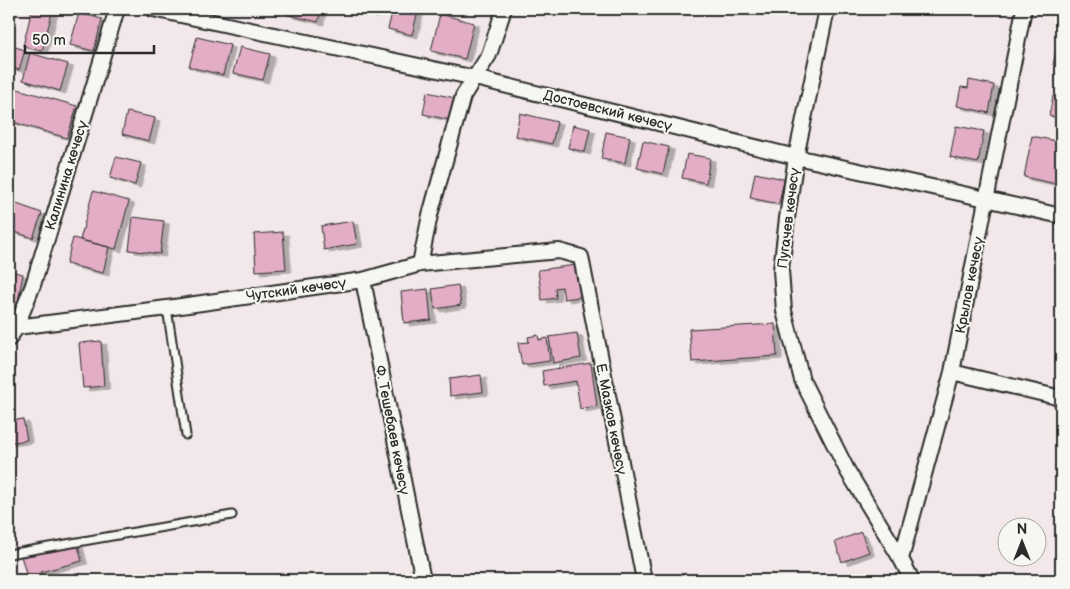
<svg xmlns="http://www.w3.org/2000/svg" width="1070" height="589" font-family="'Balsamiq Sans',sans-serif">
	<defs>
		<filter id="shadow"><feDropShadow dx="5.5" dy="3" stdDeviation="0" flood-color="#0004"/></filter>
	</defs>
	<rect width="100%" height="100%" fill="#f2e7e9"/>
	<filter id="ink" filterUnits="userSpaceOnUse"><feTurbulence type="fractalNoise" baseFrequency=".02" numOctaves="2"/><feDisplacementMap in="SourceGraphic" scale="10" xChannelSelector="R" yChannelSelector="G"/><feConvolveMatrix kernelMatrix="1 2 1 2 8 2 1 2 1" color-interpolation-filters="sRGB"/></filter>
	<g filter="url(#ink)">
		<path fill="#e2adc5" stroke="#2b2b2b" filter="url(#shadow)" d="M32 9H53L42 51 23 46Z
			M289 9H321L318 22 288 15Z
			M355 9H374L373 15 354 10Z
			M393 9H409L418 11 412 35 388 29Z
			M79 13 102 19 94 51 70 45Z
			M440 14 474 23 465 59 431 51Z
			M197 37 230 45 223 75 189 67Z
			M9 45 25 50 19 70 9 67Z
			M1057 45 1061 46V66L1053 65Z
			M240 47 270 54 263 80 233 73Z
			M30 53 68 64 60 91 23 80Z
			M969 80 994 85 989 113 957 106 961 87 968 88Z
			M14 88 77 106 67 138 9 121V105Z
			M427 92 455 98 450 120 423 114Z
			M1053 96 1061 98V118L1049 116Z
			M127 112 155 118 149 141 122 134Z
			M520 113 557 122 552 144 515 136Z
			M573 125 590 129 585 152 568 148Z
			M956 126 984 131 978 163 950 157Z
			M606 132 630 137 625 163 601 159Z
			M1032 136 1061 142V185L1024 177Z
			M643 141 669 147 663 174 637 168Z
			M687 154 710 158 706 183 682 178Z
			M116 157 141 163 135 185 110 178Z
			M755 173 784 179 779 204 750 198Z
			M93 191 129 201 116 249 80 240Z
			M14 203 42 213 33 238 9 230V220Z
			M133 217 164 221 160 254 129 250Z
			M353 221 357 244 324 250 321 226Z
			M283 232 286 269 256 271 254 234Z
			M73 238 109 247 103 273 66 264Z
			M576 265 580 297 564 299 562 287 555 288 556 298 542 300 538 270Z
			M9 271 23 274 17 307 9 306Z
			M458 285 461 305 435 309 432 289Z
			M428 289 431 320 404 323 401 292Z
			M775 324 777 356 692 362 689 329Z
			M577 333 581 358 553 363 549 337Z
			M538 335 539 340 547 338 550 361 522 365 518 343 529 342 528 337Z
			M101 341 104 386 83 388 79 343Z
			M591 363 597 406 580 409 576 381 544 386 542 371Z
			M481 375 483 392 450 396 449 379Z
			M23 419 27 440 9 443V421Z
			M861 532 869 552 842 562 835 542Z
			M77 542 82 561 41 572 43 580H28L21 556Z"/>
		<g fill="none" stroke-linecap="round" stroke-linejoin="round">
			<defs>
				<path id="lane" d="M167 308 186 435
					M9 554 232 515"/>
				<path id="street" d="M153 9 475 78 796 157 986 199 1061 216
					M827 9 796 157 787 218 781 270 784 311 802 380 847 470 901 559 912 580
					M420 264 430 215 463 96 489 55 504 9
					M363 280 423 580
					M9 328 167 308 363 280 420 264 559 251 581 257 644 580
					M9 339 16 328 33 285 117 9
					M952 372 1061 398
					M901 559 952 372 1024 9"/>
			</defs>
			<use href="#lane" stroke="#2b2b2b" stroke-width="11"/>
			<use href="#street" stroke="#2b2b2b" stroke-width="18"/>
			<use href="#lane" stroke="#f6f6f2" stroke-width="7"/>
			<use href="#street" stroke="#f6f6f2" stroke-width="14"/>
		</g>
	</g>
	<g text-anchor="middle" stroke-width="4" stroke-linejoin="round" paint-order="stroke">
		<g font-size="14" fill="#2b2b2b" stroke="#f6f6f2">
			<text transform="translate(608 110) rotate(14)" y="5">Достоевский көчөсү</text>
			<text transform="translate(66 175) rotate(-73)" y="5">Калинина көчөсү</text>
			<text transform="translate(788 218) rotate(-83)" y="5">Пугачев көчөсү</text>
			<text transform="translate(969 285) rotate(-79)" y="5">Крылов көчөсү</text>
			<text transform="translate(296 289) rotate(-8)" y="5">Чутский көчөсү</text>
			<text transform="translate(612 419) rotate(79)" y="5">Е. Мазков көчөсү</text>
			<text transform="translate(393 430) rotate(79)" y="5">Ф. Тешебаев көчөсү</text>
		</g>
	</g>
	<rect width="1070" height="589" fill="none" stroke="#f6f6f2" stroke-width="30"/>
	<rect x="15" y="15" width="1040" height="559" fill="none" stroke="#2b2b2b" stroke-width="2" filter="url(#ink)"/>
	<g transform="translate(1022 542)"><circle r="24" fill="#f6f6f2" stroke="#a5a5a2"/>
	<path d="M0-4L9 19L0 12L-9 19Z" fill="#2b2b2b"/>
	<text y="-8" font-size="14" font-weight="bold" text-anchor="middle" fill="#2b2b2b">N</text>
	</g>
	<path d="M25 45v8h129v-8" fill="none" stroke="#2b2b2b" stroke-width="2.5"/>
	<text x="32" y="45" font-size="15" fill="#2b2b2b" stroke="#f6f6f2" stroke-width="4" paint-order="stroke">50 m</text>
</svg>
